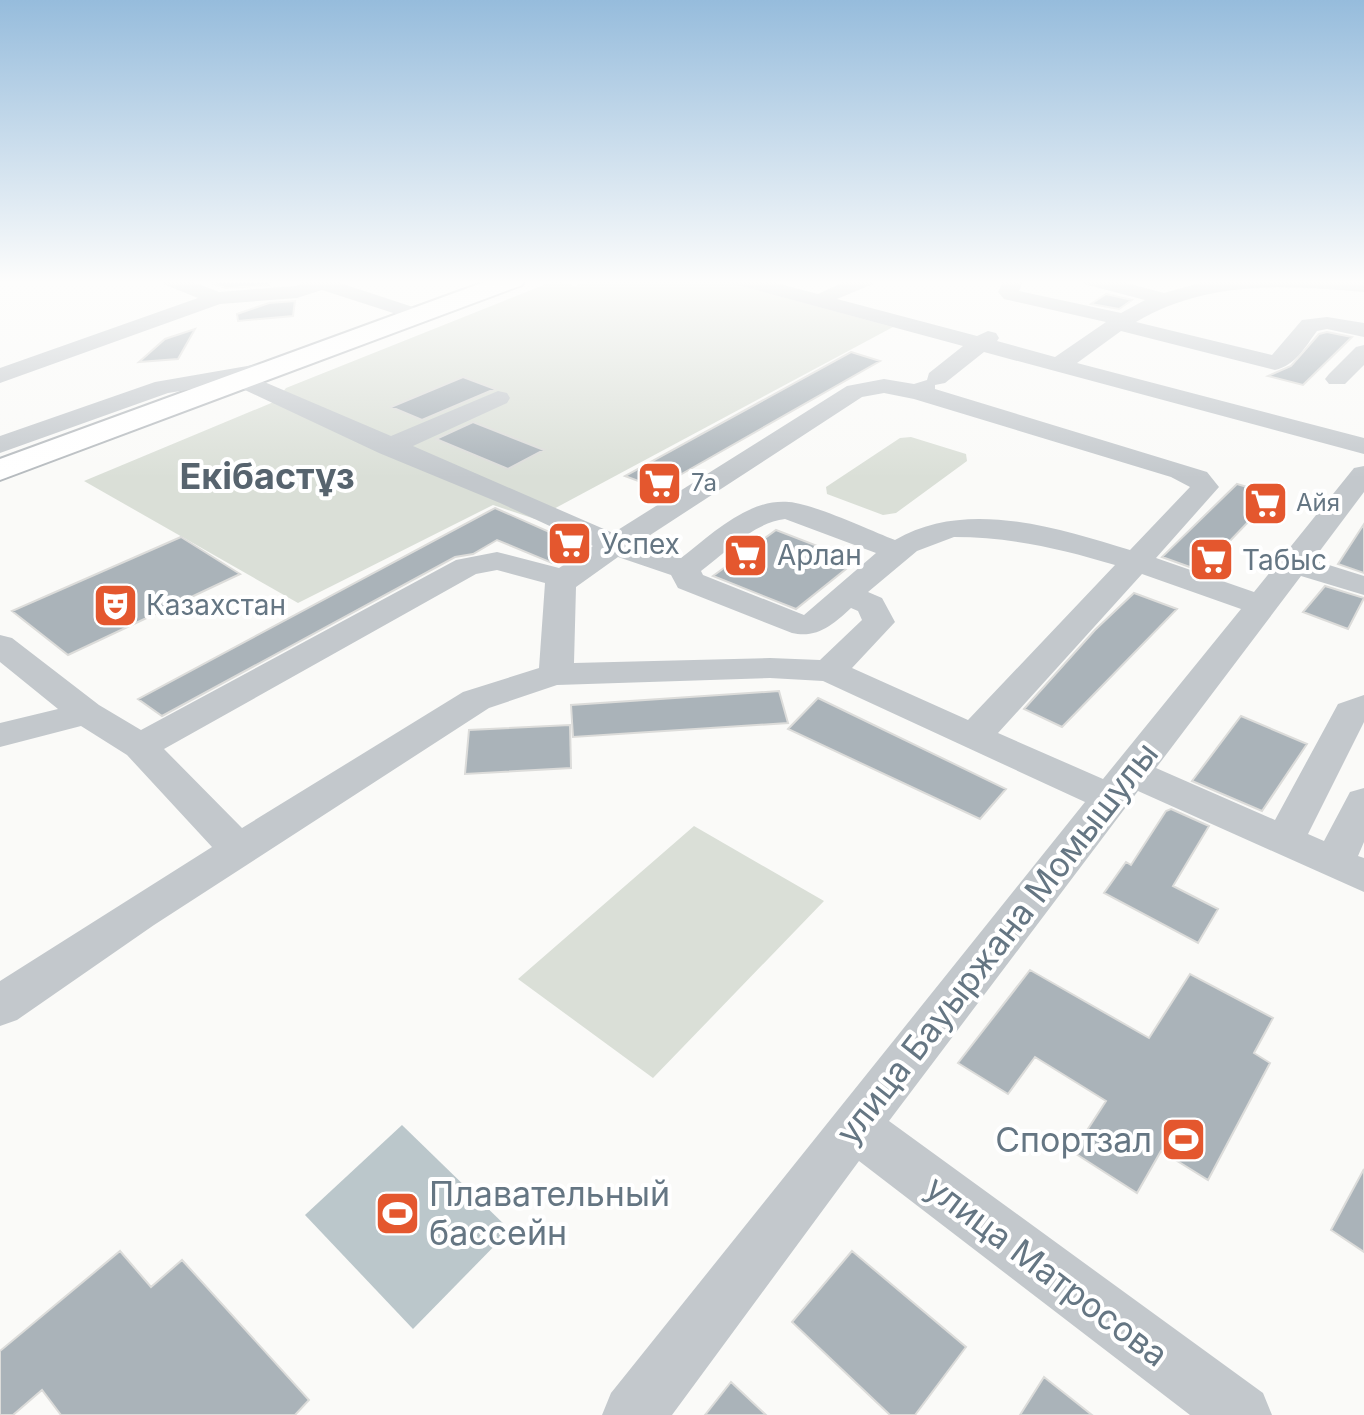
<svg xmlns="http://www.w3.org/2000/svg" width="1364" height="1415" font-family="Inter,sans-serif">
	<rect width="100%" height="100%" fill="#fafaf8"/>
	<path fill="#dadfd7" d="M556 280 574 286 597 280H719L893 327 535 519 493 505 298 603 84 481 276 401 286 388Z
		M911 437 966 454 967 461 896 513 883 515 827 494 826 487 900 438Z
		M694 826 824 901 653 1078 518 979Z"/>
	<path fill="#bbc7cb" d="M402 1125 510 1230 413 1329 305 1215Z"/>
	<path fill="#aab3b9" stroke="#dcdcda" stroke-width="2" d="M211 280H270L269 285 226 288 211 283Z
		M1106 294 1132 300 1119 309 1091 304Z
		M295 301 293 316 238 321 237 314 269 303Z
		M195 329 178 359 139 362 165 339Z
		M1327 332 1352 337 1303 385 1268 376 1291 366 1319 334Z
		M851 352 880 361 657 488 625 476Z
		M463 377 495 389 422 420 391 407Z
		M473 422 544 450 508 469 436 439Z
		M1237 484 1274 495 1201 571 1162 557Z
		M495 508 581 546 552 563 497 540 473 554 455 557 162 716 138 699Z
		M1364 524V573L1338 564Z
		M776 530 856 561 796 609 713 576Z
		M181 537 240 574 68 655 12 611Z
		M1325 586 1364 598 1348 629 1303 612Z
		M1134 593 1177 609 1062 727 1024 709 1095 630Z
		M779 691 788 723 573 737 571 705Z
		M818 698 1006 789 980 819 788 729Z
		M1241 716 1307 744 1262 811 1192 781Z
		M570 725 571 768 465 774 469 730Z
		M1171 809 1209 826 1173 886 1218 909 1198 943 1104 893 1126 862 1131 865 1166 811Z
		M1030 970 1149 1038 1190 974 1273 1018 1254 1053 1270 1063 1208 1180 1161 1151 1137 1193 1073 1152 1106 1101 1035 1057 1008 1094 958 1063Z
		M1364 1169V1252L1331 1230Z
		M120 1251 151 1287 182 1260 309 1400 295 1415H61L42 1390 13 1415H0V1351Z
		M852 1251 966 1347 915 1415H890L792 1322Z
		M1044 1377 1092 1415H1020Z
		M731 1382 766 1415H705Z"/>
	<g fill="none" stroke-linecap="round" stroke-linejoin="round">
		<defs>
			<path id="major" d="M490 280H525L522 285 0 480V459Z"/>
		</defs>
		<use href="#major" stroke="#b5babe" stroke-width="4"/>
		<path fill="#c3c8cc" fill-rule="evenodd" d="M160 280H189L219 292 295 286 303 284 300 280H331L425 311 429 315 418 321 322 290 297 298 220 304 0 383V368L198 298 163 284Z
			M730 280H764L818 294 848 280H876L873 284 837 299 977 336 988 331 996 333 999 338 997 341 1055 357 1106 322 1004 299 998 292 1002 284 1000 280H1020L1022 284 1019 291 1121 313 1145 300 1084 284 1081 280H1115L1164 293 1210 280H1364V292C1285 285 1206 280 1136 322L1272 355 1302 320 1327 317 1364 323V337L1327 329 1317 331C1305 347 1296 365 1275 370L1121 331 1077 363 1364 438V454L984 352 945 383 935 385V389L1207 472 1219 487 1156 558 1254 592 1354 468 1364 466V492L1313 560 1364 576V595L1301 576 1156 768 1275 820 1338 704 1364 695V722L1308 834 1324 841 1350 792 1364 788V842L1358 856 1364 858V892L1138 791 889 1121 1263 1393 1272 1415H1190L859 1161 672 1415H602L611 1393 1085 802 823 681 770 678 557 685 489 708 154 925 17 1020 0 1026V981L212 847 127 755 81 726 0 747V723L58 709 0 662V635L12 638 99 705 141 730 456 560 497 552 559 568 593 546 500 503 379 453 230 383 168 393 0 453V436L155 382 264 363 272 365 276 370 272 375 255 378 391 436 498 391 507 393 510 398 507 403 413 446 613 533 847 386 884 379 914 384 927 380 929 373 963 346 733 284ZM884 393 914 399 1171 477 1190 487 1130 550C1057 528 966 498 895 540 869 530 814 504 789 502 748 498 711 535 681 558L638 543 862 397ZM785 519 876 553 804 615 703 575 701 571C726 552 753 523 785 519ZM954 537C1011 537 1062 549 1115 565L968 720 852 668 895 622 882 598 868 592 917 551ZM618 557 671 575 678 588 792 633C817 639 834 624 851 608L858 611 862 620 820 660 770 658 574 663 576 587ZM497 570 545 583 539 668 463 692 242 828 164 749 476 574ZM1142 574 1241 609 1103 779 998 733Z
			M1364 345V365L1345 384H1329L1325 379 1329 374 1356 347Z"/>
		<use href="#major" fill="#fff" fill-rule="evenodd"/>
	</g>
	<linearGradient id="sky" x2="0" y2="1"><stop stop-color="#96bcdc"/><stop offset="0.59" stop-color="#fdfdfc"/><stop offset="1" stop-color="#fdfdfc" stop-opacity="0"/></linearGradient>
	<rect width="1364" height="478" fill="url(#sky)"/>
	<defs>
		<symbol id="supermarket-square" viewBox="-11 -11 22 22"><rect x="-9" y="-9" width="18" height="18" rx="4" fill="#e4572e" stroke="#fff"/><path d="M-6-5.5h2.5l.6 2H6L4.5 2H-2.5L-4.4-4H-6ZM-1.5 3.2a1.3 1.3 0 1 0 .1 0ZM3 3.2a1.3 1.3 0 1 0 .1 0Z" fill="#fff"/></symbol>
		<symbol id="theatre-square" viewBox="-11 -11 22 22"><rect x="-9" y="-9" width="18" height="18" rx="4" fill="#e4572e" stroke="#fff"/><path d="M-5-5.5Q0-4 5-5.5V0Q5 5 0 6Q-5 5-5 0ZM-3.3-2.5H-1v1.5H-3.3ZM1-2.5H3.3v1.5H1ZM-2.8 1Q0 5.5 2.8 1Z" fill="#fff"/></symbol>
		<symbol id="stadium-square" viewBox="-11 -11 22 22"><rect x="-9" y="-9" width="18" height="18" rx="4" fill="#e4572e" stroke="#fff"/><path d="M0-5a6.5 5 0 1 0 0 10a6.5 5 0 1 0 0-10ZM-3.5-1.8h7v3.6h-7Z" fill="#fff"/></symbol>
	</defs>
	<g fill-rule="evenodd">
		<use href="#supermarket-square" x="634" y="458" width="51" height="51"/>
		<use href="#supermarket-square" x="1240" y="478" width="51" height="51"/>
		<use href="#supermarket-square" x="544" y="518" width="51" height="51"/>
		<use href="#supermarket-square" x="720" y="530" width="51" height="51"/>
		<use href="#supermarket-square" x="1186" y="534" width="51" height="51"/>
		<use href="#theatre-square" x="90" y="580" width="51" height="51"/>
		<use href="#stadium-square" x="1158" y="1114" width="51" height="51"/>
		<use href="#stadium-square" x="372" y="1188" width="51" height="51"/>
	</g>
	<g text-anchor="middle" stroke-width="8" stroke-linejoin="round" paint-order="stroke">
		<g font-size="24" fill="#657683" stroke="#fff" text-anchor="start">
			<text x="691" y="491">7а</text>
			<text x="1296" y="511">Айя</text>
		</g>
		<g font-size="28" fill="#657683" stroke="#fff" text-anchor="start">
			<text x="601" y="554">Успех</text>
			<text x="777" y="565">Арлан</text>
			<text x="1242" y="570">Табыс</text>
			<text x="146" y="615">Казахстан</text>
		</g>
		<g font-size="34" fill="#657683" stroke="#fff">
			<text transform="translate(997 943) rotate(-52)" y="12">улица Бауыржана Момышулы</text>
			<text transform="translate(1047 1271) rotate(37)" y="12">улица Матросова</text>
		</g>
		<g font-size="34" fill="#657683" stroke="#fff" text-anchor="end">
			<text x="1152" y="1152">Спортзал</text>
			<text x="429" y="1206" text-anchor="start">Плавательный<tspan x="429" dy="39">бассейн</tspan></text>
		</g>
		<g font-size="36" font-weight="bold" fill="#57646e" stroke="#fff">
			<text x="267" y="489">Екібастұз</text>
		</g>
	</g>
</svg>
